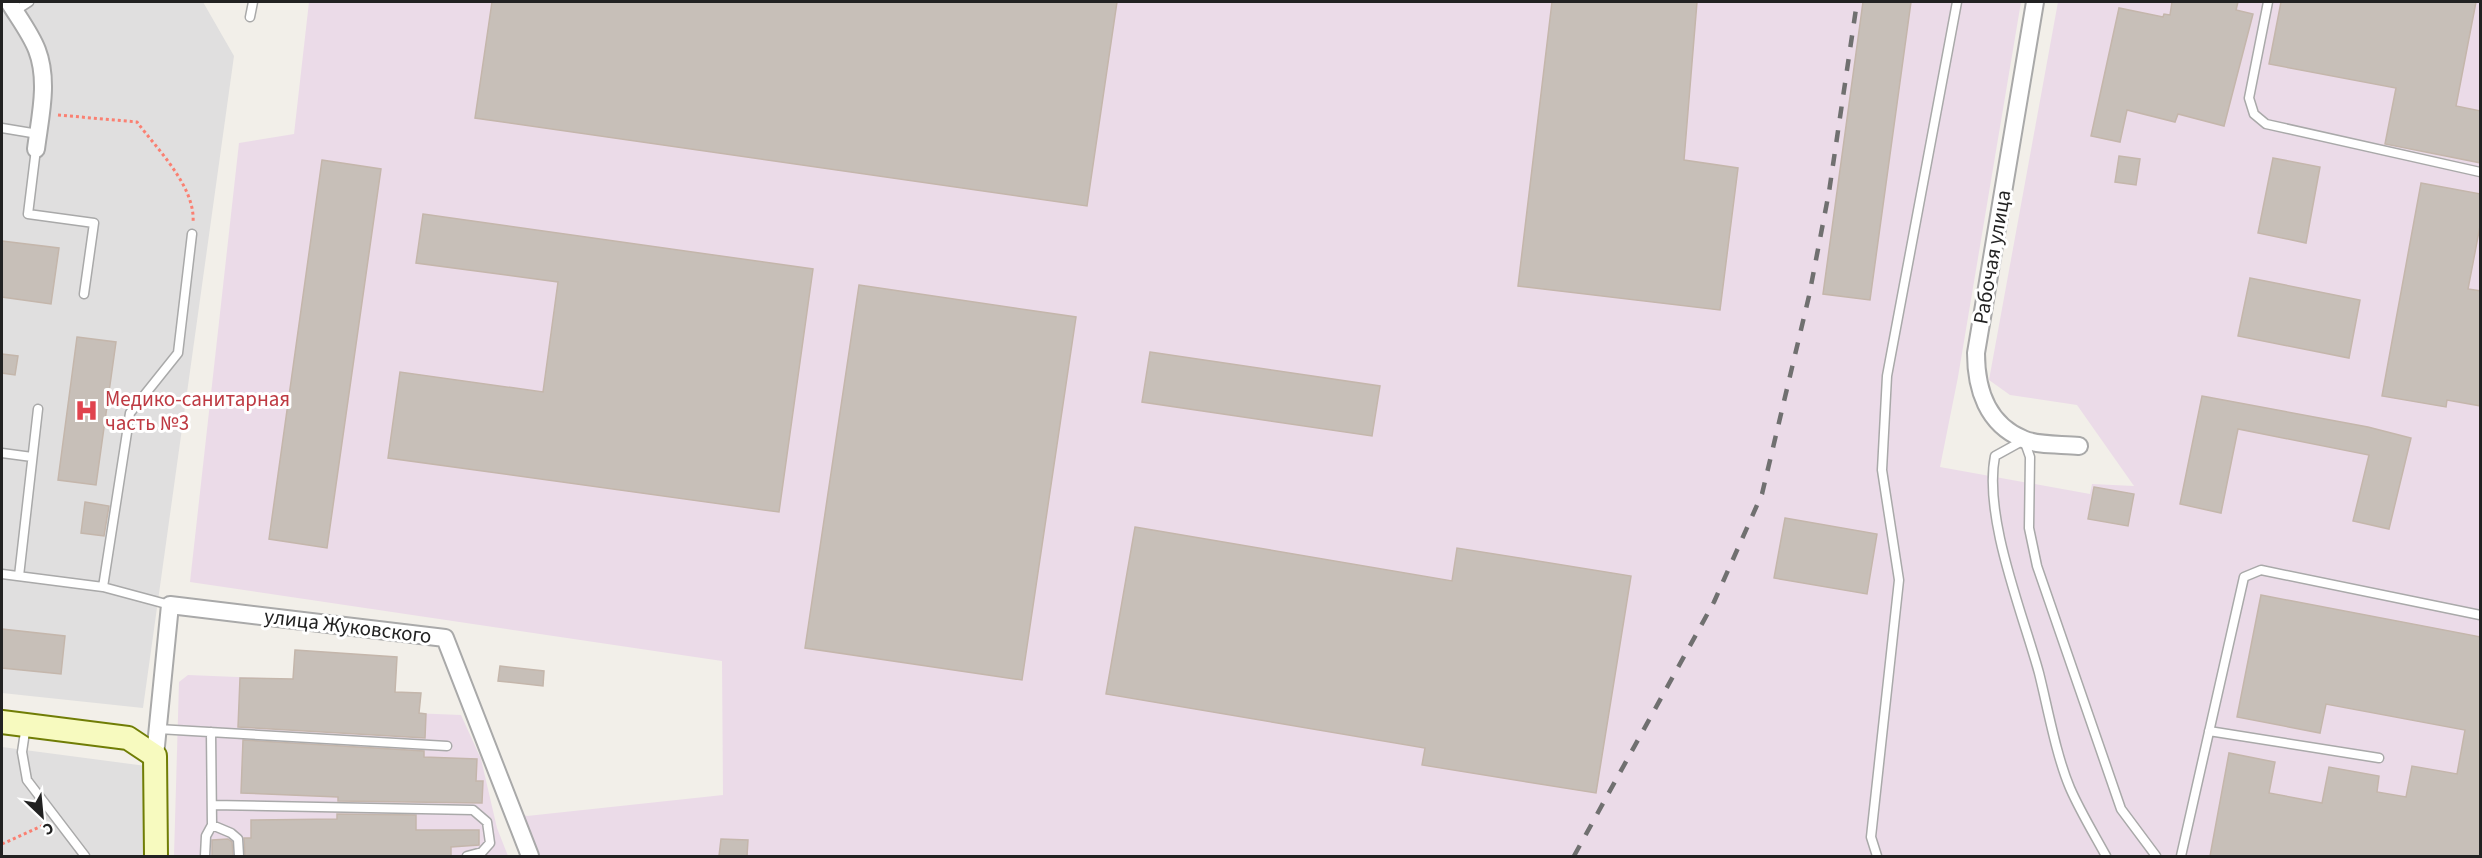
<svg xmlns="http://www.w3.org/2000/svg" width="2482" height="858" font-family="'Source Sans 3',sans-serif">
	<rect width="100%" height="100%" fill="#f2efe9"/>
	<path fill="#e0dfdf" d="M2 2H203L234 56 143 708 2 693Z
		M2 747 146 766 144 856H2Z"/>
	<path fill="#ebdbe8" d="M309 2H2021L1958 377 1940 467 2090 494 2092 484 2134 486 2077 405 2010 395 1989 380 2058 2H2480V856H535L516 812 527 816 723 795 722 661 190 582 239 143 294 134Z
		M188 675 289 679 288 708 461 715 481 759 497 828 508 856H174L179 682Z"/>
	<path fill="#c7bfb8" stroke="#c4b6ab" stroke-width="1.5" d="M492 2H1117L1087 206 475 118Z
		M1552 2H1697L1684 160 1738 168 1720 310 1518 286Z
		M1863 2H1911L1870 300 1823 294Z
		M2172 2H2238L2236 10 2253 14 2224 126 2178 114 2175 122 2127 110 2120 142 2091 136 2119 8 2163 17 2164 14 2170 15Z
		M2281 2H2476L2456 106 2481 111V163L2385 144 2396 88 2269 64Z
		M2119 156 2140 159 2136 185 2115 182Z
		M2273 158 2320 167 2306 243 2258 233Z
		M322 160 381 169 327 548 269 539Z
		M2421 183 2481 194V221L2468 289 2481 291V406L2447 400 2446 407 2382 396Z
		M423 214 813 269 779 512 388 458 400 372 543 392 558 282 416 263Z
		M2 241 59 248 51 304 2 297Z
		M2250 278 2360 300 2349 358 2238 336Z
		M859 285 1076 317 1022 680 805 648Z
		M77 337 116 342 96 485 58 480Z
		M1150 352 1380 386 1372 436 1142 402Z
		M2 354 18 356 15 375 2 373Z
		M2202 396 2368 427 2411 438 2389 529 2353 521 2369 455 2238 429 2221 513 2180 504Z
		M2094 487 2134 494 2128 526 2088 519Z
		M85 502 109 506 104 536 81 533Z
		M1785 518 1877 534 1867 594 1774 578Z
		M1135 527 1452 581 1457 548 1631 576 1596 793 1422 765 1425 748 1106 694Z
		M2261 595 2481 637V856H2210L2229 753 2275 762 2269 793 2322 803 2329 767 2379 776 2377 792 2406 797 2412 766 2457 774 2465 730 2326 704 2320 733 2237 717Z
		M2 629 65 636 61 674 2 668Z
		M295 650 397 657 395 692 421 693 419 713 426 714 425 738 238 727 240 678 293 679Z
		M500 666 544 671 543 686 498 681Z
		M243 740 424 751V757L477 759 476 781H483L482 803 338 801V797L241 793Z
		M337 814 416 815V830H479V845L451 847V856H245L244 838H251V820L337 819Z
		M228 839 232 842 233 856H212V840Z
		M721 839 748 840 747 856H719Z"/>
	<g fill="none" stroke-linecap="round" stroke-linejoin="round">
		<defs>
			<path id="lane" d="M2268 2 2249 98 2254 114 2266 124 2480 172
				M15 11 29 2
				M250 17 253 2
				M2 128 38 134
				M36 149 28 214 94 223 84 294
				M2 453 32 457
				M2 574 103 587 170 605
				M19 576 38 409
				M103 587 130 413 178 353 192 234
				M26 725 22 752 27 780 85 856
				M158 729 447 746
				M2209 731 2379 758
				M211 732 212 825 231 833 238 839 239 856
				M212 805 473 810 487 822 490 843 482 852 467 856
				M205 856 206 836 212 825
				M1877 856 1871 837 1899 580 1882 470 1887 376 1957 2
				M2106 856C2094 834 2080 811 2070 788 2056 755 2048 709 2039 673 2023 614 1983 517 1995 456L2024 440 2030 457 2029 528 2037 566 2121 809 2156 856
				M2181 856 2244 577 2261 570 2480 615"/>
			<path id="street" d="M9 2C18 17 31 34 37 50 49 81 40 117 36 149
				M2035 2 1976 353C1976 389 1987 424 2023 439 2038 446 2062 444 2079 446
				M155 756 170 605 445 638 530 856"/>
			<path id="secondary" d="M2 722 128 738 155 756 156 856"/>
		</defs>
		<use href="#lane" stroke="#a9a9a9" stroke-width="11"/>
		<use href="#street" stroke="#a9a9a9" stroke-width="20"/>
		<use href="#secondary" stroke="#707d05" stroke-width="26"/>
		<path stroke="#fa8072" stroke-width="3" stroke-dasharray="3 3" stroke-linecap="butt" d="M58 115 137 122C157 149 196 187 193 223
			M2 844 46 824"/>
		<use href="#lane" stroke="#fff" stroke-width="8"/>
		<use href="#street" stroke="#fff" stroke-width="16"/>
		<use href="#secondary" stroke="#f7fabf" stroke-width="22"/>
		<path stroke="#707070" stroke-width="4.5" stroke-dasharray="12 12" stroke-linecap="butt" d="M1574 856 1714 602 1762 494 1809 296 1829 192 1857 2"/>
	</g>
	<defs>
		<symbol id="hospital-bare" viewBox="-9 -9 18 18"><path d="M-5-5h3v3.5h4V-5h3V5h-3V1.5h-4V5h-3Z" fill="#e0444e" stroke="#fff" stroke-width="2.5" paint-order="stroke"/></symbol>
	</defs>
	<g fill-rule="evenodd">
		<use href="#hospital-bare" x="70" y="394" width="33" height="33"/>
	</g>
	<g text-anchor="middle" stroke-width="6" stroke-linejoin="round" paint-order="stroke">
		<g font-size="21" fill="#222" stroke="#fff">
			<text transform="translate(1992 257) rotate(-80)" y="7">Рабочая улица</text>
			<text transform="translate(348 626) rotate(7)" y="7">улица Жуковского</text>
		</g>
		<g font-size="21" fill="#be3a42" stroke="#fff" text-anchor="start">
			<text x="105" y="406">Медико-санитарная<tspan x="105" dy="24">часть №3</tspan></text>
		</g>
	</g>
	<rect width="2482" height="858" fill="none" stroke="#222222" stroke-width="6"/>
	<g transform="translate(42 816) rotate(154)" stroke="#ffffff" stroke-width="4.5" paint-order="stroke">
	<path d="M0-4.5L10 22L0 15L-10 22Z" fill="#222222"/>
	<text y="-9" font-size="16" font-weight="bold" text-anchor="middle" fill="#222222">С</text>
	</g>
</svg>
